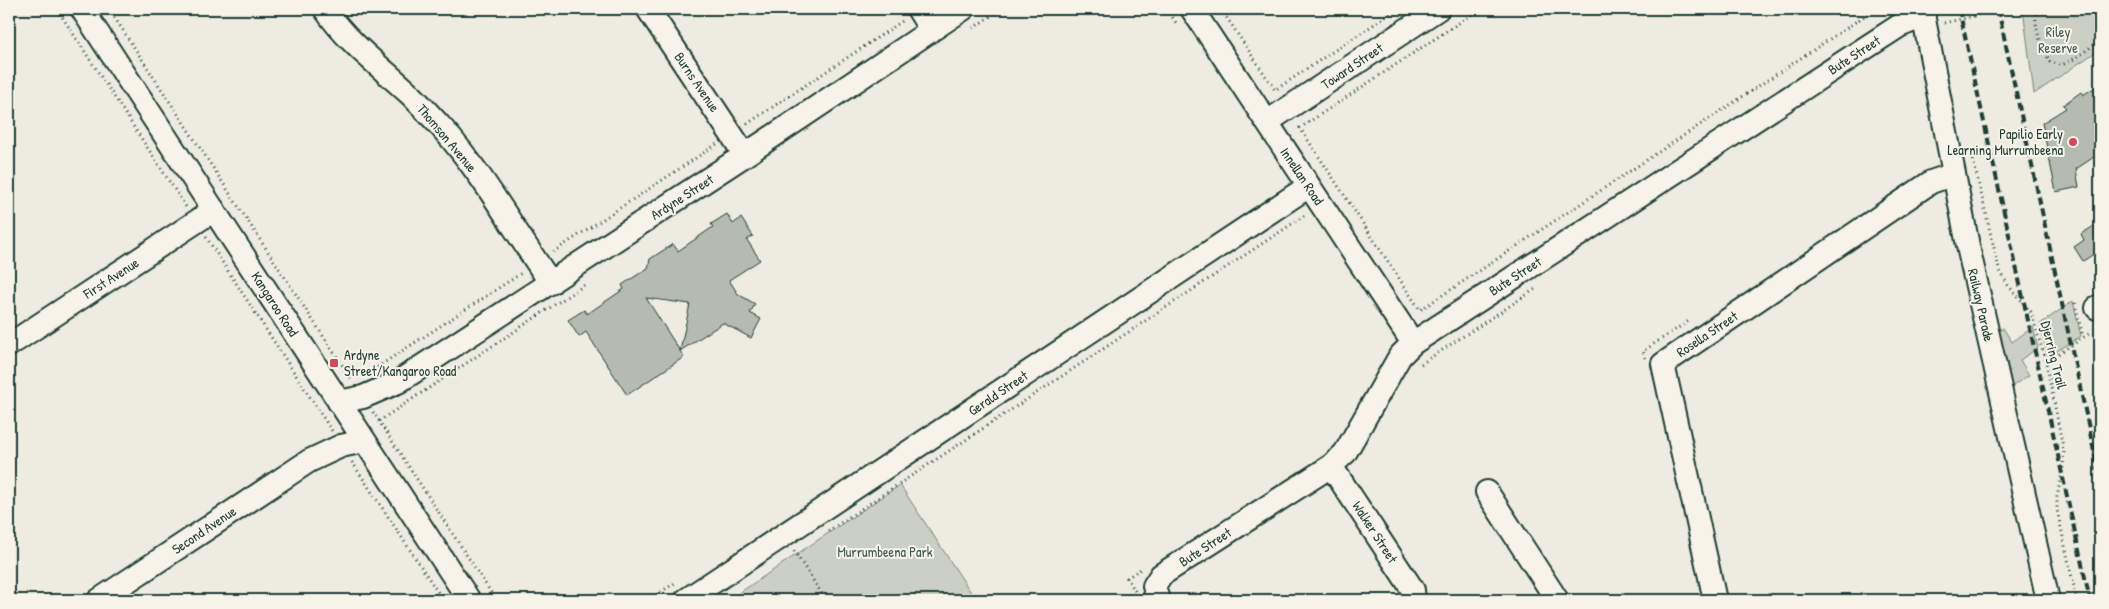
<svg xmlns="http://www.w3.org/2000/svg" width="2109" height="609" font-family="'Patrick Hand',sans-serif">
	<rect width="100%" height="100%" fill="#eeece1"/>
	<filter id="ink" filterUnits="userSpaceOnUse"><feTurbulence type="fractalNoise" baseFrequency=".02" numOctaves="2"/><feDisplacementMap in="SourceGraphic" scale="10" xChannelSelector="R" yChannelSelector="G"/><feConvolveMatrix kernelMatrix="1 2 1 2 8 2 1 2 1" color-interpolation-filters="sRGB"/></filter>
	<g filter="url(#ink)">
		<path fill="#cccfc4" stroke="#76867c" d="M2023 9H2100V49L2034 94Z
			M2073 301 2081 336 2048 357 2040 324Z
			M2033 327 2038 348 2020 360 2029 375 2010 388 1997 332 2003 328 2012 342Z
			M900 485 976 600H744L739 593Z"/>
		<path fill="#b5bbb0" stroke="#1f3d34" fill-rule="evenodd" d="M2100 84V153L2076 169 2079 187 2056 192 2042 123 2066 108 2063 105 2081 92 2083 95Z
			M727 214 733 224 741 218 753 236 747 240 760 260 729 280 738 294 755 304 750 313 761 319 751 338 723 323 680 351 684 357 627 395 586 332 579 337 568 320 584 310 587 314 624 289 622 285 648 268 650 259 673 244 678 251 713 227 711 224ZM646 298 690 304 680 351Z
			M2094 226 2100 236V250L2083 261 2074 247 2084 240 2081 234Z"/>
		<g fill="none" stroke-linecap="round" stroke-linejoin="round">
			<defs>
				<path id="minor" d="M82 9 469 600
					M325 9C348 43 381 67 411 95 421 105 432 117 442 128 484 175 515 232 551 283
					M648 9 745 155
					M918 9 931 30
					M1192 9 1413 343
					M1922 9 1969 251 2048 600
					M1267 122 1438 9
					M2097 308 2100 306
					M9 345 214 210
					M339 402 363 397 398 382 745 155 963 9
					M1331 466 1413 590 1414 600
					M1487 492 1557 600
					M99 600 309 461 341 446 364 441
					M686 600 1309 186
					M1158 600 1154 586 1161 575 1331 466 1345 453 1400 356 1413 343 1899 26 1924 16
					M1715 600 1663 364 1931 182 1954 174"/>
			</defs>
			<use href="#minor" stroke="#1f3d34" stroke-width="26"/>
			<path stroke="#1f3d34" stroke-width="3" stroke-dasharray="1 4" stroke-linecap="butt" d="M46 9H49
				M57 9 186 207
				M109 9 352 380
				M1167 9 1176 23
				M1221 9 1275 90 1397 9
				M1480 9 1300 128 1420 310 1875 9
				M2036 9C2034 28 2041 45 2050 62L2062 65 2076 58 2100 40
				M1944 23 2004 9
				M973 28 1001 9
				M747 124 904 20
				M1972 155 1999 269 2008 285 2031 312 2046 362 2064 452 2063 467 2057 497V510L2077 600
				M206 237 332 431
				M553 252 717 144
				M2075 303 2083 337
				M1645 358 1643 351 1690 320
				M2046 362 2090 333
				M1421 364 1537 288
				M373 370 523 272
				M373 412 496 600
				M379 421 586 284
				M352 462 443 600
				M828 531 1304 216
				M794 551 826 600
				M1135 591 1127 578 1142 568
				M648 600 675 583"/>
			<use href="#minor" stroke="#f7f3e8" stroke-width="22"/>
			<path stroke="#1f3d34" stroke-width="4" stroke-dasharray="8 4" stroke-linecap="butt" d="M1959 9 2090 600
				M1998 9 2100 479"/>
		</g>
	</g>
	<g fill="#d1495b" stroke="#f7f3e8" stroke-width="2">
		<circle cx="2073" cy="142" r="5"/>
		<rect x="329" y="358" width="10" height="10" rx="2.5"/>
	</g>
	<g text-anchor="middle" stroke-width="4" stroke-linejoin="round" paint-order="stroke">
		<g font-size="14" fill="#425a51" stroke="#f7f3e8">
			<text x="2058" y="37">Riley<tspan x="2058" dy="16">Reserve</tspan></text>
			<text x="885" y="557">Murrumbeena Park</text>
		</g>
		<g font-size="14" fill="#1f3d34" stroke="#f7f3e8">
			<text transform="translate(1854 55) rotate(-33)" y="5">Bute Street</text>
			<text transform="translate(1352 66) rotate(-34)" y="5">Toward Street</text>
			<text transform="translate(697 82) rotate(56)" y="5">Burns Avenue</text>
			<text transform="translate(447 138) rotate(50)" y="5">Thomson Avenue</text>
			<text transform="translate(1302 176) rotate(56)" y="5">Innellan Road</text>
			<text transform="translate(682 197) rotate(-33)" y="5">Ardyne Street</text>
			<text transform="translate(1515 276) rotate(-33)" y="5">Bute Street</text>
			<text transform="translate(111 278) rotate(-33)" y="5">First Avenue</text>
			<text transform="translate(275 304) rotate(57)" y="5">Kangaroo Road</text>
			<text transform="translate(1981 305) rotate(77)" y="5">Railway Parade</text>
			<text transform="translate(1707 334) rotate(-34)" y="5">Rosella Street</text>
			<text transform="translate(2054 355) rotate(76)" y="5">Djerring Trail</text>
			<text transform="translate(998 393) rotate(-34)" y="5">Gerald Street</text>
			<text transform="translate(204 530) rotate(-34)" y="5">Second Avenue</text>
			<text transform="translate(1375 532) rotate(57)" y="5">Walker Street</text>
			<text transform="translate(1205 547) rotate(-33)" y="5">Bute Street</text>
		</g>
		<g font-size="14" fill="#1f3d34" stroke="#f7f3e8" text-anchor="end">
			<text x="2063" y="139">Papilio Early<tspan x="2063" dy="16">Learning Murrumbeena</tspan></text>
			<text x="344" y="360" text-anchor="start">Ardyne<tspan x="344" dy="16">Street/Kangaroo Road</tspan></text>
		</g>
	</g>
	<rect width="2109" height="609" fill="none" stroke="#f7f3e8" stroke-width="30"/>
	<rect x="15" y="15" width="2079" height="579" fill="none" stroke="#1f3d34" stroke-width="2" filter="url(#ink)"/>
</svg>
